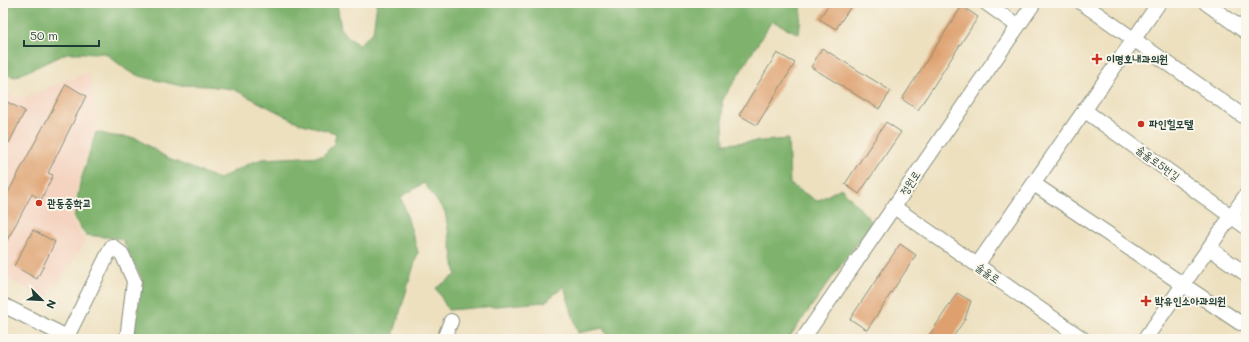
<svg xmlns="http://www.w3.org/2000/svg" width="1249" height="342" font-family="Mali,'Poor Story',sans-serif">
	<rect width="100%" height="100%" fill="#fbf7ec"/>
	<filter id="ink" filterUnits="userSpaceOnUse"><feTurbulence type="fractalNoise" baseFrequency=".025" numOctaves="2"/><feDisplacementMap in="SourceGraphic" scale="8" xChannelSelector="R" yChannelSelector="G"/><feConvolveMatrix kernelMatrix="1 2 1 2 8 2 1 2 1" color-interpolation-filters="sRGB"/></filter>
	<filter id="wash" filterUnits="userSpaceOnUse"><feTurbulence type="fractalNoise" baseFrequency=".012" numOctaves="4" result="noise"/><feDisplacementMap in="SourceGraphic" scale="16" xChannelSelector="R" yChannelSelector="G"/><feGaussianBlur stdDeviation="0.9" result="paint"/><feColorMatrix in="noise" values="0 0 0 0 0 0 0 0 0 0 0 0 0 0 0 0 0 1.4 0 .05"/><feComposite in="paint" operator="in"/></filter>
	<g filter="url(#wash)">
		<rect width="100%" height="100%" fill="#ede0bf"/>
		<path fill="#f4d3c0" d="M89 72 97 118 77 185 71 220 86 242 46 300 3 276V91L23 98 68 79Z"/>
		<path fill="#7fb26d" stroke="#4f7850" d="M3 3H337L341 30 358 45 373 32 377 3H802L799 34 772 21 722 101 724 144 788 139 790 184 817 201 841 188 872 222 788 339H609L603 328 578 333 564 286 545 302 448 310 436 288 456 275 445 212 424 183 401 197 418 252 392 339H132L143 281 122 239 86 235 74 218 80 183 96 132 113 136 136 138 169 159 219 179 250 163 263 159 322 156 334 144 336 133 299 123 233 89 208 86 177 85 139 76 128 71 105 53H67L15 77 3 73Z"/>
		<g id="blocks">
			<path fill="#dea06e" d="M830 3H853L836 29 819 19Z
				M962 6 978 17 918 110 902 99Z
				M822 48 891 91 879 109 811 67Z
				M777 53 795 63 757 125 739 115Z
				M66 84 86 96 48 173 53 175 41 200 32 194 3 248V202Z
				M3 100 25 111 9 143 3 140Z
				M886 122 901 132 859 194 845 184Z
				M33 230 55 242 37 279 14 266Z
				M900 244 916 255 867 330 850 319Z
				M957 293 971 301 965 319 953 337 951 339H923L931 333Z"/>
		</g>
	</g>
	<g filter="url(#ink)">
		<use href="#blocks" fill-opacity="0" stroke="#868e7a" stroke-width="1"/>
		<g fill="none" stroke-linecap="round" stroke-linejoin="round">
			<defs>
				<path id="minor" d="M986 3 1018 26
					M1082 3 1246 118
					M1206 3 1246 32
					M1084 110 1246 227
					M1034 184 1240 323
					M894 207 1083 339
					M1209 248 1246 274
					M977 265 1159 3
					M3 305 71 339
					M66 339 112 246 122 254 134 281 127 339
					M444 339 451 321
					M803 339 1034 3
					M1145 339 1246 195"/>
			</defs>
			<use href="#minor" stroke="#868e7a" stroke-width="16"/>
			<use href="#minor" stroke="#fff" stroke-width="14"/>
		</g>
	</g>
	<g fill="#c8321e" stroke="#fbf7ec" stroke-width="1.5">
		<path d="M1095 53h4v4h4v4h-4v4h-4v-4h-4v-4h4z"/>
		<circle cx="1141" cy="124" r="4"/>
		<circle cx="39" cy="203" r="4"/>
		<path d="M1144 295h4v4h4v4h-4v4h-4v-4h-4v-4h4z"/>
	</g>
	<g text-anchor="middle" stroke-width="4" stroke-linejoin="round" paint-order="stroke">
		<g font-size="11" font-weight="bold" fill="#1f3d34" stroke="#fbf7ec" text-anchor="start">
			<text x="1106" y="63">이명호내과의원</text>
			<text x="1149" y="128">파인힐모텔</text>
			<text x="47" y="207">관동중학교</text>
			<text x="1155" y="305">박유인소아과의원</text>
		</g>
		<g font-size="11" fill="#1f3d34" stroke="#fbf7ec">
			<text transform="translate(1158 163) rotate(36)" y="4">솔올로5번길</text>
			<text transform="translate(910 183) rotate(-56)" y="4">정원로</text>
			<text transform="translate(988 273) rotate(35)" y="4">솔올로</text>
		</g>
	</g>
	<rect width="1249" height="342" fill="none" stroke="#fbf7ec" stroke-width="16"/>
	<g transform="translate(42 300) rotate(114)" stroke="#fbf7ec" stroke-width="3" paint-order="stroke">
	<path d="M0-3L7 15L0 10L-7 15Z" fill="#1f3d34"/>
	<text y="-6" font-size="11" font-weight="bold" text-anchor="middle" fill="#1f3d34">N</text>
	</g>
	<path d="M24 40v6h75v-6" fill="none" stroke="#1f3d34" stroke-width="2"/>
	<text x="30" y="40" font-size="12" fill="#1f3d34" stroke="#fbf7ec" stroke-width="3" paint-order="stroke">50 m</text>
</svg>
